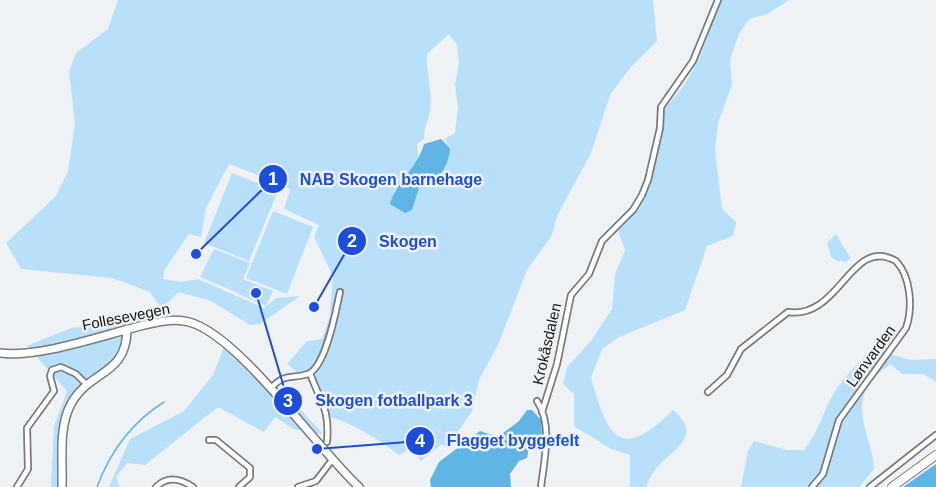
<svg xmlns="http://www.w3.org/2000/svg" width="936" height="487" font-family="Helvetica,sans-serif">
	<rect width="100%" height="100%" fill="#eff2f4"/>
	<path fill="#b9e0fa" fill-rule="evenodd" d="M118 0H653L657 41 630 68 610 95 591 153 557 216 552 235 527 270 498 345 479 380 472 411 447 448 442 444 421 461 409 449 399 455C376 438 355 424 327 416L312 384 287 364 307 341 322 339 330 316 333 276 314 237 319 225 284 209 290 190 285 185 229 164 206 208 201 237 189 234 165 269 163 279 181 282 198 279 264 308 266 306 238 294 240 288 238 293 200 277 214 249 250 263 243 279 273 291 266 306 277 298 300 296 260 324 250 325 211 301 179 292 161 308 150 292 112 278 21 269 6 243 56 196 68 171 75 124 69 72 76 53 108 29ZM449 34 457 45 459 63 455 85 458 107 455 133 445 139 450 148 428 186 419 188 412 210 393 192 419 160 417 144 424 139C424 126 428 123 430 111 433 95 426 73 427 54Z
		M714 0H789L767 14 749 19 739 34 730 60 732 85 718 123 715 150 722 209 736 222 733 236 707 246 685 310 619 337 602 349 591 378C608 437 619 463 673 410 705 437 672 449 655 470 651 475 648 481 646 487H630V455L611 449 574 426V394L563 384 567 367 591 341 612 309 615 274 625 250 618 231 644 198 651 182 663 111 685 84 700 57 711 27Z
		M232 173 278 191 249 261 204 243Z
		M273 211 313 227 287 294 246 278Z
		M836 234 851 259 845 262 841 260 839 262 831 257 827 243Z
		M128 322 121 362 77 395 66 425 64 487H51L54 426 67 391 27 346 71 328Z
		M226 342 238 360 280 387 323 434 293 429 275 417 264 432 218 407 145 465 127 463 116 477 120 487H109L130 439 184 411 213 375Z
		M874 349 910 360 936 359V382L923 374H902L890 364C882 371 870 380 866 389 854 415 873 442 874 469L859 487H741L748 451 754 441 787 450H804C819 432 823 410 835 391 845 376 860 360 874 349Z"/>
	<path fill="#61b4e6" d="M441 139 450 148C449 167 437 183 419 188L412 210 405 213 390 204C396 182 418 167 424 144Z
		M527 410H532L541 420 542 436 530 442 527 458 519 461 510 474 511 487H431L430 480 439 462 480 431 498 437 519 421Z
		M936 464V487H903Z"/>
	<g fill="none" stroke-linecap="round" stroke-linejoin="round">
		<path stroke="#61b4e6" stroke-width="1.5" d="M97 487C110 452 132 422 164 402"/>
		<defs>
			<path id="street" d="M310 373C320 402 330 408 327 442
				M270 389C286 372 289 380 308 374 326 367 336 310 340 292
				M708 392 727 375 741 349 788 312C840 320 851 235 896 261 911 277 913 308 906 328L839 420 823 474 812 487
				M537 401C553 424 544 461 541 487
				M542 412 557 364 571 295 589 274 602 241 633 210 642 195 648 180 660 128 661 107 693 61 718 0
				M209 440H216L250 468V477L239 487
				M17 487 28 469 27 428 54 391 50 376 52 370 61 367 76 374 87 385
				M156 487C168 475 181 479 193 487
				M298 487 316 481 332 460
				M870 487 936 435"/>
			<path id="secondary" d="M0 353C40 358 103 335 144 325 159 322 173 318 189 322 239 335 317 449 359 487
				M62 487C63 460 58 428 71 404 89 370 127 376 127 329"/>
			<path id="primary" d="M892 487 936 455"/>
		</defs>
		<use href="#street" stroke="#797c7d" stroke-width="8"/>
		<use href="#secondary" stroke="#797c7d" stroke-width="10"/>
		<use href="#primary" stroke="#797c7d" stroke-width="10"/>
		<use href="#street" stroke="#fff" stroke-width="4.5"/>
		<use href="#secondary" stroke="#fff" stroke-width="7"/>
		<use href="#primary" stroke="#fff" stroke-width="8"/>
	</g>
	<g text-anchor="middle" stroke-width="5" stroke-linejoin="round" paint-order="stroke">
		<g font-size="15" fill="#151617" stroke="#eff2f4">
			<text transform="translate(126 317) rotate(-11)" y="5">Follesevegen</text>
			<text transform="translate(547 344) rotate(-77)" y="5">Krokåsdalen</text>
			<text transform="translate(871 356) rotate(-54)" y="5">Lønvarden</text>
		</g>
	</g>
	<path fill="none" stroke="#1d4ed8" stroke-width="2" d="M196 254L273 179M314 307L352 241M256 293L288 401M317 449L420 441"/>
	<g fill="#1d4ed8" stroke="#eff2f4" stroke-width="2">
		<circle cx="196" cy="254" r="6"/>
		<circle cx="314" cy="307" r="6"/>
		<circle cx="256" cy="293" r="6"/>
		<circle cx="317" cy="449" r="6"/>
		<circle cx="273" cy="179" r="15"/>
		<circle cx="352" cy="241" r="15"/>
		<circle cx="288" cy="401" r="15"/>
		<circle cx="420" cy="441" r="15"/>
	</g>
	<g font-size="18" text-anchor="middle" font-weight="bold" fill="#fff">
		<text x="273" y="185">1</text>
		<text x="352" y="247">2</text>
		<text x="288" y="407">3</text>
		<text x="420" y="447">4</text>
	</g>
	<g font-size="16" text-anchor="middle" font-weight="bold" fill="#1d4ed8" stroke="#eff2f4" stroke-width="5" stroke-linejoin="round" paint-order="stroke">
		<text x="391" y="185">NAB Skogen barnehage</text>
		<text x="408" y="247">Skogen</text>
		<text x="394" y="406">Skogen fotballpark 3</text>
		<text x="513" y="446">Flagget byggefelt</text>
	</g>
</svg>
